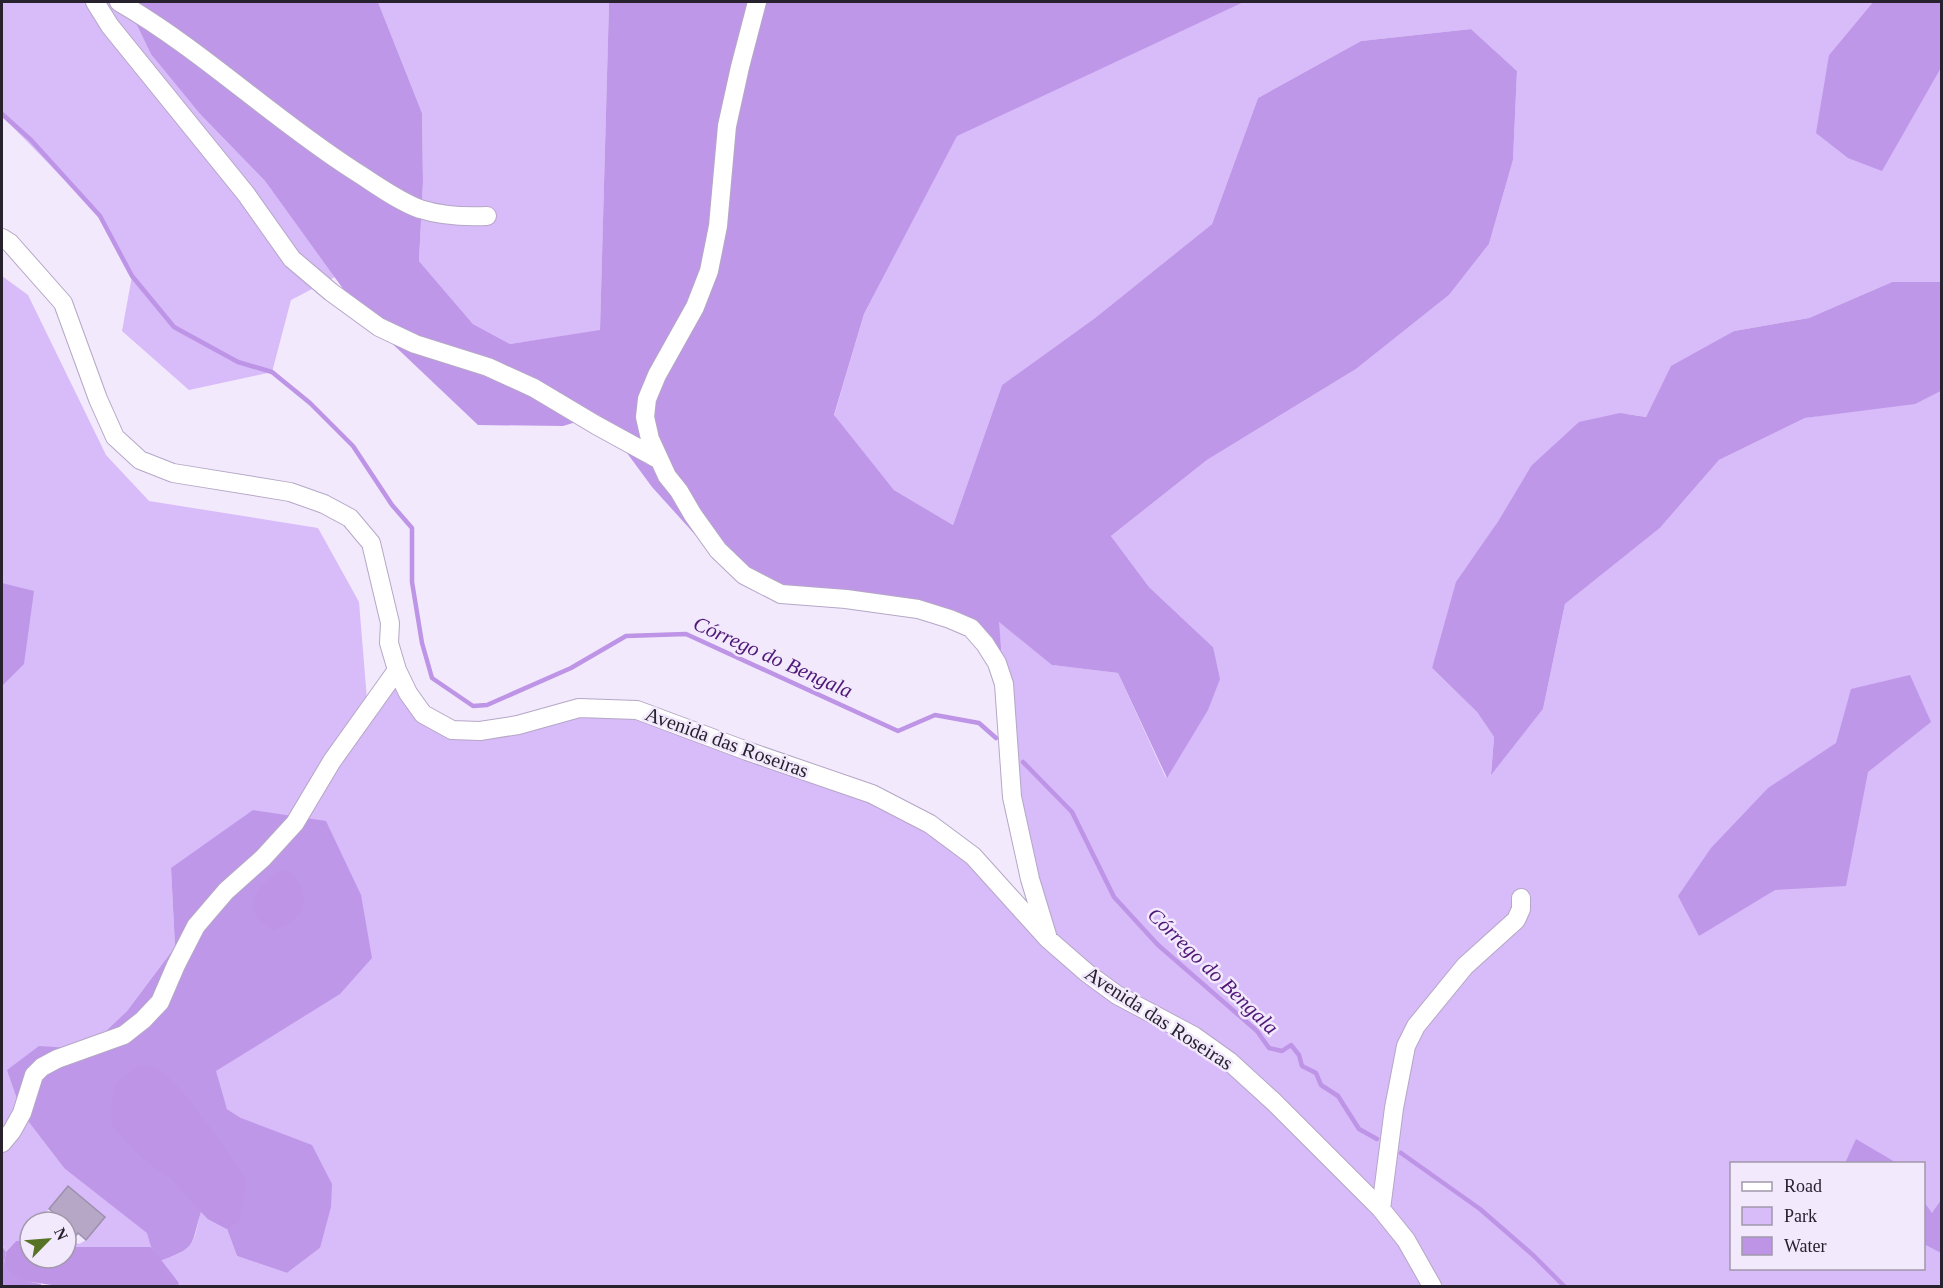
<svg xmlns="http://www.w3.org/2000/svg" width="1943" height="1288" font-family="Georgia,serif">
	<rect width="100%" height="100%" fill="#f2e9fd"/>
	<path fill="#d8bbf9" fill-rule="evenodd" d="M2 2H126L201 115 265 181 335 277 291 300 272 372 189 390 122 331 132 276 100 216 2 116Z
		M378 2H609L600 331 510 344 473 324 419 261 423 182 422 113Z
		M1244 2H1873L1829 55 1882 170 1941 68V282H1892L1809 318 1734 331 1671 367 1646 417 1627 414 1531 466 1497 523 1432 668 1477 712 1494 737 1491 773 1543 709 1565 604 1660 528 1719 460 1805 418 1922 400 1941 391V1286H178L179 1283 160 1261C196 1248 192 1247 201 1211L227 1229 237 1256 287 1273 320 1248 241 1118 227 1109 215 1071 277 1032 171 868 175 947 127 1011 87 1049 65 1169 148 1233 151 1247H66V1239L79 1244 86 1240 105 1217 49 1209 37 1222H30V1239L16 1241 6 1252 2 1245V276L28 295 106 455 149 501 318 528 359 602 368 712 397 670 436 722 480 731 605 708 872 794 973 856 1047 938 1027 864 998 621 1053 665 1118 673 1166 778 1213 647 1149 587 1111 536 1207 460 1356 369 1449 295 1489 244 1513 160 1517 71 1471 29 1361 41 1258 98 1212 224 1095 318 1002 385 953 525 894 490 834 416 864 314 957 135ZM1732 1164H1924V1268H1732Z"/>
	<path fill="#bf97e8" d="M126 2H378L422 113 423 182 419 261 473 324 510 344 600 330 609 2H1244L957 136 864 314 834 415 894 490 953 525 1002 385 1095 318 1212 224 1258 98 1361 41 1471 29 1517 71 1513 160 1489 244 1449 295 1356 369 1207 460 1111 536 1149 587 1213 647 1220 679 1208 710 1167 778 1118 673 1052 665 999 622 1004 684 985 644 950 619 781 594 708 549 652 487 599 415 563 426 478 425 362 315 265 181 201 115 151 54Z
		M1873 2H1941V68L1882 171 1848 158 1816 133 1829 55Z
		M1892 282H1941V391L1915 404 1805 418 1719 460 1660 528 1565 604 1543 709 1491 775 1494 737 1477 712 1432 668 1456 582 1497 523 1531 466 1579 422 1620 413 1646 417 1671 366 1734 331 1809 318Z
		M2 583 34 591 24 664 2 686Z
		M1910 675 1931 722 1868 772 1846 886 1775 890 1699 936 1678 896 1711 848 1768 788 1836 743 1851 689Z
		M253 810 326 821 361 895 372 958 340 994 216 1071 227 1109 241 1118 312 1145 332 1184 331 1207 320 1248 287 1273 237 1256 227 1229 208 1219 201 1212C190 1247 198 1247 160 1261L151 1247 147 1233 65 1169 22 1113 7 1070 39 1046 87 1049 127 1011 175 947 171 868Z
		M1856 1139 1895 1162 1896 1163H1845Z
		M1941 1200 1942 1253H1941L1924 1244V1202L1932 1213Z
		M2 1246 6 1252 4 1264 31 1282 41 1284V1286H2Z"/>
	<path fill="#bd94e6" d="M285 869C302 879 312 903 295 919 290 924 279 927 273 931 269 928 264 925 261 922 240 902 267 877 285 869Z
		M140 1065C145 1066 152 1067 158 1070 180 1080 231 1157 246 1180L240 1221 227 1229 208 1219 170 1178 143 1159 112 1126 111 1104 115 1083Z
		M30 1239V1258H66V1247H151L179 1283 178 1286H58L31 1282 12 1273 4 1264 6 1252 16 1241Z"/>
	<g fill="none" stroke-linecap="round" stroke-linejoin="round">
		<path stroke="#bd94e6" stroke-width="4.5" d="M2 114 31 140 100 216 132 276 174 327 238 362 272 372 310 403 353 446 392 505 412 528V582L422 643 432 678 473 706 487 705 571 668 626 636 686 634 898 731 935 715 979 723 996 738
			M1023 762 1072 812 1114 897 1158 945 1257 1031 1269 1048 1282 1051 1291 1045 1299 1055 1302 1066 1316 1073 1321 1085 1338 1096 1359 1129 1377 1139
			M1401 1153 1480 1209 1534 1256 1564 1286"/>
	</g>
	<path fill="#b6a7c7" stroke="#9d8fae" stroke-width="1.5" d="M68 1186 105 1217 86 1240 78 1233 74 1238 66 1231V1222L49 1209Z"/>
	<g fill="none" stroke-linecap="round" stroke-linejoin="round">
		<defs>
			<path id="minor" d="M95 2 110 26 246 194 292 259 331 292 379 327 415 344 488 367 534 388 596 425 658 459
				M119 2C202 50 272 118 353 170 374 183 396 200 420 209 442 216 464 217 487 216
				M757 2 740 67 727 126 718 226 709 271 695 307 657 375 647 399 645 417 650 439 667 476 679 491 693 515 718 550 744 575 781 594 846 599 918 609 950 619 971 628 985 644 997 663 1004 684 1012 797 1030 879 1047 935
				M2 238 10 243 63 303 98 399 115 437 140 460 173 473 290 492 324 504 350 518 371 543 390 623 389 643 397 670 408 693 423 714 452 730 480 731 518 725 579 708 637 710 747 751 872 794 930 824 973 856 1048 939 1087 973 1117 995 1194 1036 1229 1061 1274 1102 1381 1209 1406 1240 1432 1286
				M2 1143 12 1131 22 1113 34 1075 42 1067 57 1059 124 1035 143 1020 160 1002 176 965 196 926 226 891 263 858 295 823 332 761 397 670
				M1381 1209 1394 1108 1406 1046 1416 1026 1465 966 1516 920 1521 909V898"/>
		</defs>
		<use href="#minor" stroke="#b5a7c6" stroke-width="20"/>
		<use href="#minor" stroke="#fff" stroke-width="18"/>
	</g>
	<g text-anchor="middle" stroke-width="5" stroke-linejoin="round" paint-order="stroke">
		<g font-size="20" fill="#28222e" stroke="#f2e9fd">
			<text transform="translate(727 742) rotate(20)" y="7">Avenida das Roseiras</text>
			<text transform="translate(1159 1018) rotate(33)" y="7">Avenida das Roseiras</text>
		</g>
		<g font-size="21" font-style="italic" fill="#4f1877" stroke="#f2e9fd">
			<text transform="translate(773 657) rotate(24)" y="7">Córrego do Bengala</text>
			<text transform="translate(1213 971) rotate(44)" y="7">Córrego do Bengala</text>
		</g>
	</g>
	<rect width="1943" height="1288" fill="none" stroke="#28222e" stroke-width="6"/>
	<rect x="1730" y="1162" width="195" height="108" fill="#f2e9fd" stroke="#a199aa" stroke-width="1.5"/>
	<rect x="1742" y="1182" width="30" height="9" fill="#ffffff" stroke="#a199aa" stroke-width="1.5"/>
	<text x="1784" y="1192" font-size="18" fill="#28222e">Road</text>
	<rect x="1742" y="1207" width="30" height="18" fill="#d8bbf9" stroke="#a199aa" stroke-width="1.5"/>
	<text x="1784" y="1222" font-size="18" fill="#28222e">Park</text>
	<rect x="1742" y="1237" width="30" height="18" fill="#bd94e6" stroke="#a199aa" stroke-width="1.5"/>
	<text x="1784" y="1252" font-size="18" fill="#28222e">Water</text>
	<g transform="translate(48 1240) rotate(65)"><circle r="28" fill="#f2e9fd" stroke="#a199aa" stroke-width="1.5"/>
	<path d="M0-4.5L10 22L0 15L-10 22Z" fill="#587326"/>
	<text y="-9" font-size="16" font-weight="bold" text-anchor="middle" fill="#28222e">N</text>
	</g>
</svg>
